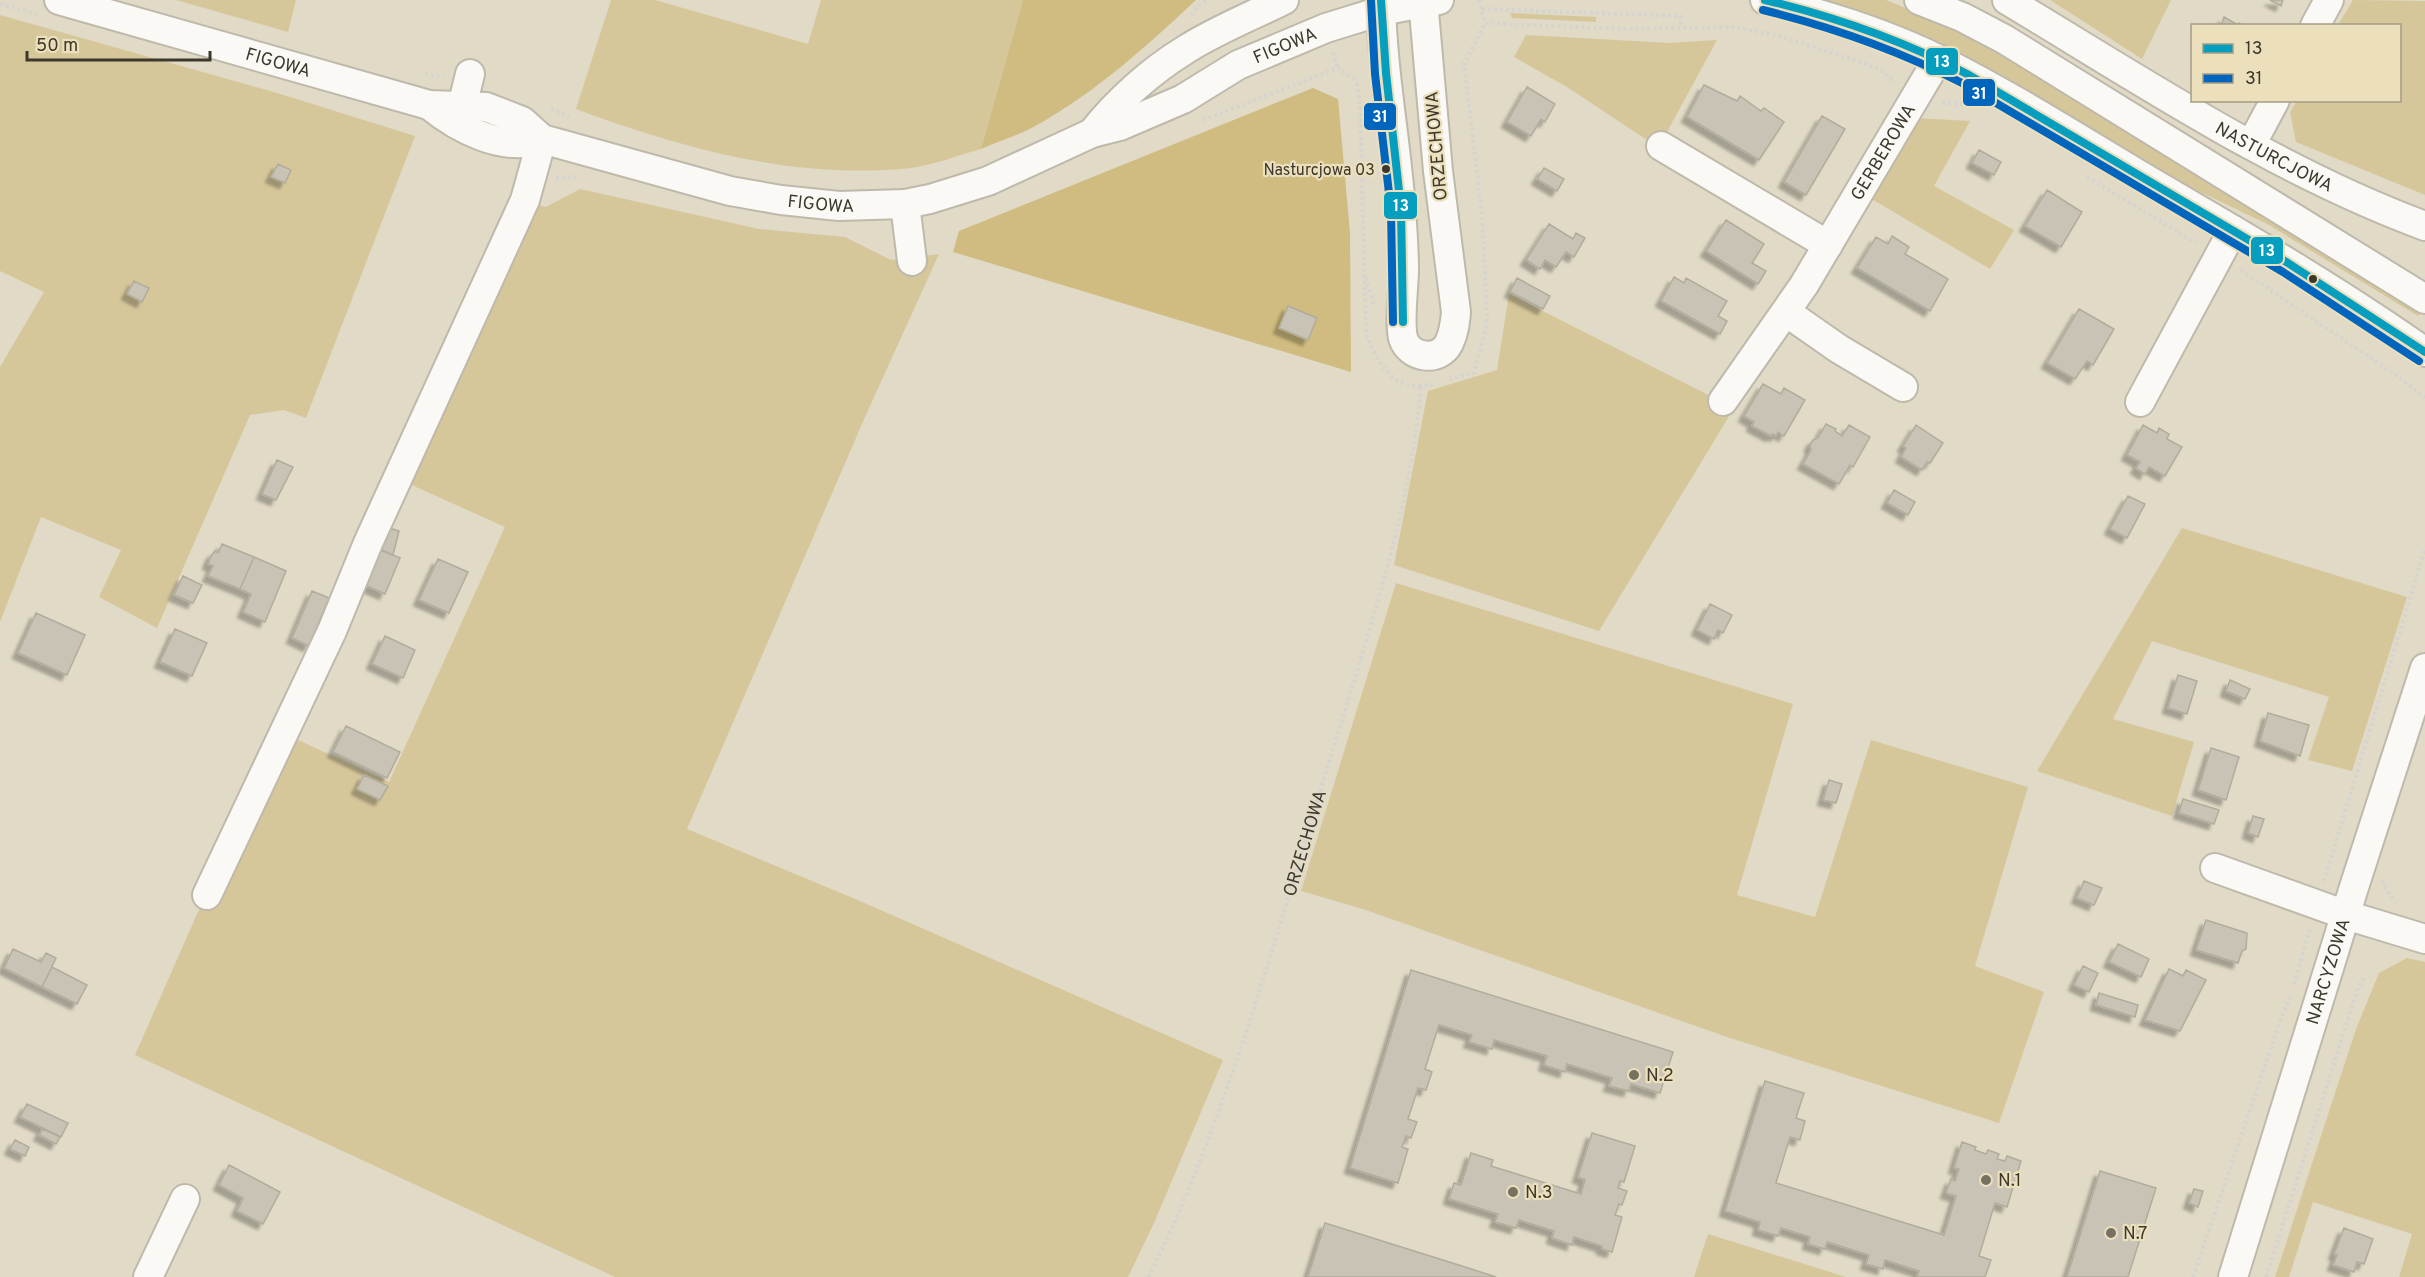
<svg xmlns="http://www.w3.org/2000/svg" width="2425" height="1277" font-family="Overpass,sans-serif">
	<defs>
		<filter id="shadow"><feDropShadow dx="-5.5" dy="5.5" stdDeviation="1.5" flood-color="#0004"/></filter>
	</defs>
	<rect width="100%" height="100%" fill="#e0dac6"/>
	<path fill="#d6c79b" d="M176 0H296L288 32Z
		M611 0H655L808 44 821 0H1023L981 149C959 155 934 165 911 168 795 180 684 149 576 109Z
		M1823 0H1886L1974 36 2423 311 2418 316 2269 225 2161 173 1973 60 1910 31Z
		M2050 0H2171L2142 59Z
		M2353 0 2425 1V195L2296 142 2290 112 2297 101 2400 100V26L2338 25Z
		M1510 13 1596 17V22L1512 18Z
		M0 15 274 92 415 136 306 418 284 410 250 415 157 628 99 597 121 550 41 517 0 622V367L44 292 0 271Z
		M1526 35 1669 43 1717 40 1667 132 1656 146 1567 87 1514 57Z
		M1916 118 1970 121 1934 186 2014 230 1990 269 1870 198Z
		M580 189 759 229 845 237 891 260 939 254 865 417 687 829 853 898 1223 1060 1154 1223 1128 1277H615L135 1055 201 905 296 739 389 782 505 527 405 482 532 203 546 207Z
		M1509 294 1734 408 1599 631 1394 565 1428 391 1497 370Z
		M2182 528 2407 597 2352 771 2308 760 2329 697 2152 641 2113 719 2194 742 2172 816 2037 771Z
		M1396 583 1793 704 1737 895 1815 917 1871 740 2028 787 1975 966 2044 992 1999 1123 1730 1038 1363 909 1301 891Z
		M2407 958 2425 962V1277H2399L2412 1234 2313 1202 2289 1277H2275L2356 1029 2379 973Z
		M1708 1234 1846 1277H1694Z"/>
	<path fill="#d0bc80" d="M1023 0H1196C1147 46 1096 92 1037 125 1020 135 999 141 981 149Z
		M1313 88 1338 99 1350 233 1351 372 953 252 959 231Z"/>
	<path fill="#c8c3b4" stroke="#b1ac9c" stroke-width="1.5" filter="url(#shadow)" d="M2270 0H2283L2281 6Z
		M2224 17 2238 25 2239 23 2244 26H2221Z
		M1704 85 1737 101 1740 96 1761 111 1764 108 1784 122 1759 160 1687 117Z
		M1527 87 1555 104 1545 122 1541 119 1531 136 1507 122Z
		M1822 116 1845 129 1806 195 1784 182Z
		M1979 150 2001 162 1994 175 1972 163Z
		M278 164 291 170 285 183 271 177Z
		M1544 168 1564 179 1557 191 1537 179Z
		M2047 190 2082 212 2061 247 2025 226Z
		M1726 220 1764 244 1752 263 1766 271 1758 284 1706 251Z
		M1549 224 1573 239 1576 233 1585 238 1574 257 1566 252 1556 267 1545 260 1540 269 1526 260Z
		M1892 236 1909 247 1905 254 1948 279 1930 311 1857 268 1876 237 1888 244Z
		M1674 277 1684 283 1686 278 1727 301 1718 316 1727 321 1720 334 1661 301Z
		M1517 278 1550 296 1543 309 1510 292Z
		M134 281 149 288 142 302 127 294Z
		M1288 306 1317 318 1308 340 1279 328Z
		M2079 309 2114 329 2093 365 2087 361 2075 379 2047 363Z
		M1763 384 1781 394 1784 388 1805 400 1784 436 1778 432 1776 436 1772 434 1771 436 1752 426 1754 422 1744 416Z
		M1826 424 1836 429 1835 431 1842 436 1849 425 1870 437 1853 467 1850 465 1839 484 1803 464 1811 450 1810 445 1813 440 1818 438Z
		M1916 425 1943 443 1930 463 1927 462 1922 470 1901 457 1906 448 1903 446Z
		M2143 425 2157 433 2159 428 2169 434 2167 439 2182 447 2165 476 2149 467 2145 474 2136 468 2140 462 2127 455Z
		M277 460 293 467 276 500 262 494Z
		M1894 490 1915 502 1908 515 1887 503Z
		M2128 496 2145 504 2127 538 2110 529Z
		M386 527 399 531 393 555 380 549Z
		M222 544 254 557 240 589 208 576 213 566 208 564 211 556 215 551 218 553Z
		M375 548 400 558 385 594 367 586 372 572 366 569Z
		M254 557 286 571 265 622 243 612 251 594 240 589Z
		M438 559 468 572 449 613 419 600Z
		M183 576 202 585 193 603 174 595Z
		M312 591 329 598 309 646 292 638Z
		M1710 604 1732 615 1723 633 1718 630 1714 639 1697 630Z
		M36 613 85 635 67 675 18 653Z
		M175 629 207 643 192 676 160 662Z
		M385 636 415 650 403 678 372 664Z
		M2178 675 2197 681 2187 714 2168 708Z
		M2230 680 2250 689 2245 699 2226 691Z
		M2268 713 2309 725 2300 756 2260 741Z
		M346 726 400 752 387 778 333 752Z
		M2211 748 2239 757 2226 800 2198 790Z
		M364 775 388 786 380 800 357 789Z
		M1829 780 1842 784 1836 803 1823 800Z
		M2183 799 2219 810 2214 824 2179 813Z
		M2253 816 2264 819 2258 837 2248 833Z
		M2084 881 2102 888 2094 905 2077 898Z
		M2206 920 2247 933 2246 949 2242 951 2238 963 2196 950Z
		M2118 944 2149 959 2141 977 2109 962Z
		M13 949 41 962 46 953 56 958 42 987 4 968Z
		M2083 966 2098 973 2089 992 2074 985Z
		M52 967 87 985 77 1004 42 987Z
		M2169 969 2183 976 2186 970 2206 980 2180 1031 2145 1020Z
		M1411 970 1673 1052 1660 1093 1631 1084 1629 1091 1609 1086 1612 1078 1567 1064 1565 1072 1544 1065 1547 1056 1494 1040 1492 1049 1469 1042 1472 1035 1439 1025 1425 1069 1432 1072 1426 1090 1418 1088 1408 1119 1417 1122 1411 1138 1406 1136 1402 1147 1408 1149 1398 1183 1350 1168Z
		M2099 993 2138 1005 2135 1017 2096 1005Z
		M1765 1081 1804 1093 1796 1118 1805 1121 1800 1140 1790 1137 1776 1183 1944 1235 1956 1196 1946 1193 1951 1179 1955 1181 1959 1169 1954 1168 1962 1142 1976 1147 1975 1150 1986 1154 1988 1150 1999 1154 1997 1159 2005 1161 2007 1156 2021 1161 2007 1207 1995 1203 1979 1256 1991 1260 1985 1277H1917L1919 1271 1885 1260 1883 1269 1866 1264 1869 1255 1827 1242 1825 1249 1808 1244 1810 1237 1781 1228 1778 1236 1758 1230 1760 1222 1725 1211Z
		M27 1104 68 1123 61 1137 20 1117Z
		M43 1129 60 1137 56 1144 39 1135Z
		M1592 1133 1635 1146 1624 1182 1620 1181 1618 1188 1627 1191 1622 1205 1619 1204 1615 1215 1622 1217 1612 1252 1602 1249V1246L1574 1237 1572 1245 1552 1238 1554 1231 1519 1220 1516 1228 1495 1222 1498 1214 1449 1199 1454 1183 1461 1185 1471 1153 1493 1160 1491 1166 1581 1194 1585 1180 1578 1177Z
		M15 1140 29 1147 25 1156 10 1149Z
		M229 1165 280 1192 263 1224 237 1211 243 1198 219 1185Z
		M2100 1171 2156 1188 2128 1277H2067Z
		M2194 1189 2203 1191 2198 1207 2189 1203Z
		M1325 1223 1465 1267 1496 1277H1308Z
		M2344 1228 2373 1239 2364 1264 2357 1262 2354 1272 2333 1265 2337 1255 2334 1254Z"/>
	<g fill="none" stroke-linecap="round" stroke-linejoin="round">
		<defs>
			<g id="minor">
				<path id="s2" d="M59 0 429 105 486 107 522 121 542 139 730 191 781 200 839 206 905 204 930 199 988 181 1092 133 1120 126 1183 99 1238 65 1326 28 1381 11 1439 0"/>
				<path d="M1381 0C1382 75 1398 149 1402 223 1403 238 1404 254 1404 269 1404 287 1399 321 1403 338 1409 358 1439 363 1449 343 1454 333 1455 323 1456 312L1438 171 1423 0"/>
				<path d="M1765 0C1825 14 1885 33 1940 60 2012 96 2079 139 2148 180 2242 235 2336 289 2425 352"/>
				<path d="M1919 0 1962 17 2004 39 2425 299"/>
				<path id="s3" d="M2007 0C2142 81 2276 171 2425 226"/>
				<path d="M2315 26 2329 0"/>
				<path d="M429 105C458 129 504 153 542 139"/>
				<path d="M458 123 470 74"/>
				<path d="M1092 133C1117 101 1151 71 1185 50 1216 30 1252 16 1284 0"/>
				<path d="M2251 145 2275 100"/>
				<path d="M1661 146 1828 245"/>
				<path d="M905 204 912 261"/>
				<path d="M1786 312 1839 349 1903 387"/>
				<path id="s4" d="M1723 401 1804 285 1938 59"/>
				<path d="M2140 402 2233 230"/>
				<path d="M2215 868 2346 915 2425 939"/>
				<path d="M207 895 332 631 368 543 525 200 542 139"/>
				<path d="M148 1277 185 1199"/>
				<path id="s5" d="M2233 1277 2355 884 2425 668"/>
			</g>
		</defs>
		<use href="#minor" stroke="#beb9aa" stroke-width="32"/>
		<g stroke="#d6d4ce" stroke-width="4" stroke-dasharray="3 3" stroke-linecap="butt">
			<path d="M1479 0 1485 23"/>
			<path d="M0 4 37 14"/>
			<path d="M1482 9 1680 16 1681 28"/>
			<path d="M1191 15 1200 4 1206 0"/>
			<path d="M1333 52 1338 68"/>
			<path d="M425 74 444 77"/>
			<path d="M1357 83 1360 107 1366 333C1378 365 1394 394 1433 384"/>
			<path d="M1942 103 1965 104"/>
			<path d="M551 109 569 117"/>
			<path d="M1203 120 1338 68 1358 82"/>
			<path d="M2087 177 2196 243"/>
			<path d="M556 178 576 177"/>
			<path d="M2241 270 2397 376 2425 398"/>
			<path d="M1366 278 1374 305"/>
			<path d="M1449 379 1474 373 1485 333 1487 315 1482 215 1464 64 1485 23 1625 29 1733 27 1776 35 1864 63 1881 70 1895 83"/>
			<path d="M2324 881 2425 549"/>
			<path d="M2384 881 2383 884 2396 903"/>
			<path d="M2294 984 2310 928"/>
			<path id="s1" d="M1148 1277C1160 1253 1172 1229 1182 1205 1241 1065 1282 917 1326 772 1364 645 1410 518 1421 385"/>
			<path d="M2193 1277 2282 1016 2290 997"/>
			<path d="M2266 1277 2358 988 2364 977"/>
		</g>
		<use href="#minor" stroke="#faf9f6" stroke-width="28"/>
		<defs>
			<path id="bus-1" d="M1381 0 1386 73 1401 209 1403 322
				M1765 0C1836 17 1902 40 1967 74L2288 263 2425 352"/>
			<path id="bus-2" d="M1371 0 1375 74 1391 210 1393 322
				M1763 10C1832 27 1898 50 1962 83L2283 272 2419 361"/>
		</defs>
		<use href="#bus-1" stroke="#ebdfbc" stroke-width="12"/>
		<use href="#bus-2" stroke="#ebdfbc" stroke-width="12"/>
		<use href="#bus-1" stroke="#069ebe" stroke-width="8"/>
		<use href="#bus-2" stroke="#0065bd" stroke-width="8"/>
	</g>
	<g fill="#3d382b" stroke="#ebdfbc" stroke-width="2">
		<circle cx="1386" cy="169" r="5"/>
		<circle cx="2313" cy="279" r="5"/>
	</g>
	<g fill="#767161" stroke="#ebdfbc" stroke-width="2">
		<circle cx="1634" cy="1075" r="6"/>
		<circle cx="1986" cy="1180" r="6"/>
		<circle cx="1513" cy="1192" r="6"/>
		<circle cx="2111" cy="1233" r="6"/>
	</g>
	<g text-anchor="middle" stroke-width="4.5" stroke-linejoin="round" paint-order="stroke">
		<g font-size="16" fill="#3d382b" stroke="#ebdfbc" text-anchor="end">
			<text x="1375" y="175">Nasturcjowa 03</text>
		</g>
		<g font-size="18" fill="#3d382b" stroke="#ebdfbc">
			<text dy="6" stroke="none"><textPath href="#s2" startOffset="1292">FIGOWA</textPath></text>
			<text dy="6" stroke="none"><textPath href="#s2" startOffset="228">FIGOWA</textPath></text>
			<text transform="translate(1436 146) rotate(-95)" y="6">ORZECHOWA</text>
			<text dy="6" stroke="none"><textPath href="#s4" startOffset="296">GERBEROWA</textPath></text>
			<text dy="6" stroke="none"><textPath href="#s3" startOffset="310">NASTURCJOWA</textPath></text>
			<text dy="6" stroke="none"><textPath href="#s2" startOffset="794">FIGOWA</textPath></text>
			<text dy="6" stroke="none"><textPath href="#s1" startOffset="462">ORZECHOWA</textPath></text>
			<text dy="6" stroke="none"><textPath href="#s5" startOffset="320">NARCYZOWA</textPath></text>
		</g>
		<g font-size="18" fill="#3d382b" stroke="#ebdfbc" text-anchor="start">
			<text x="1646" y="1081">N.2</text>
			<text x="1998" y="1186">N.1</text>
			<text x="1525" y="1198">N.3</text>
			<text x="2123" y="1239">N.7</text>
		</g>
	</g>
	<g stroke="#ebdfbc" stroke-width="2">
		<rect x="1925" y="47" width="34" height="29" rx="6" fill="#069ebe"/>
		<rect x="1962" y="78" width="34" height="29" rx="6" fill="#0065bd"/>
		<rect x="1363" y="102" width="34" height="29" rx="6" fill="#0065bd"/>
		<rect x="1383" y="191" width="35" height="29" rx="6" fill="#069ebe"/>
		<rect x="2250" y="236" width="34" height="29" rx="6" fill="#069ebe"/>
	</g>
	<g font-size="16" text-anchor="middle" font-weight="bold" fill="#fff">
		<text x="1942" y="67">13</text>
		<text x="1979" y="99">31</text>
		<text x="1380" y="122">31</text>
		<text x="1401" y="211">13</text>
		<text x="2267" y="256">13</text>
	</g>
	<rect x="2191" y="24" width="210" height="78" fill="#ebdfbc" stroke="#a59c82" stroke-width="1.5"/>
	<rect x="2203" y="44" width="30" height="9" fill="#069ebe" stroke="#a59c82" stroke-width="1.5"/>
	<text x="2245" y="54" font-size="18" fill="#3d382b">13</text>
	<rect x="2203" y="74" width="30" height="9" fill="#0065bd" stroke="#a59c82" stroke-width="1.5"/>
	<text x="2245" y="84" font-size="18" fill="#3d382b">31</text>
	<path d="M27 51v9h183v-9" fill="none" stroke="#3d382b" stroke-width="3"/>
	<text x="36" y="51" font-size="18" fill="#3d382b" stroke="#ebdfbc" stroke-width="4.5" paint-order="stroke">50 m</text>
</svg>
